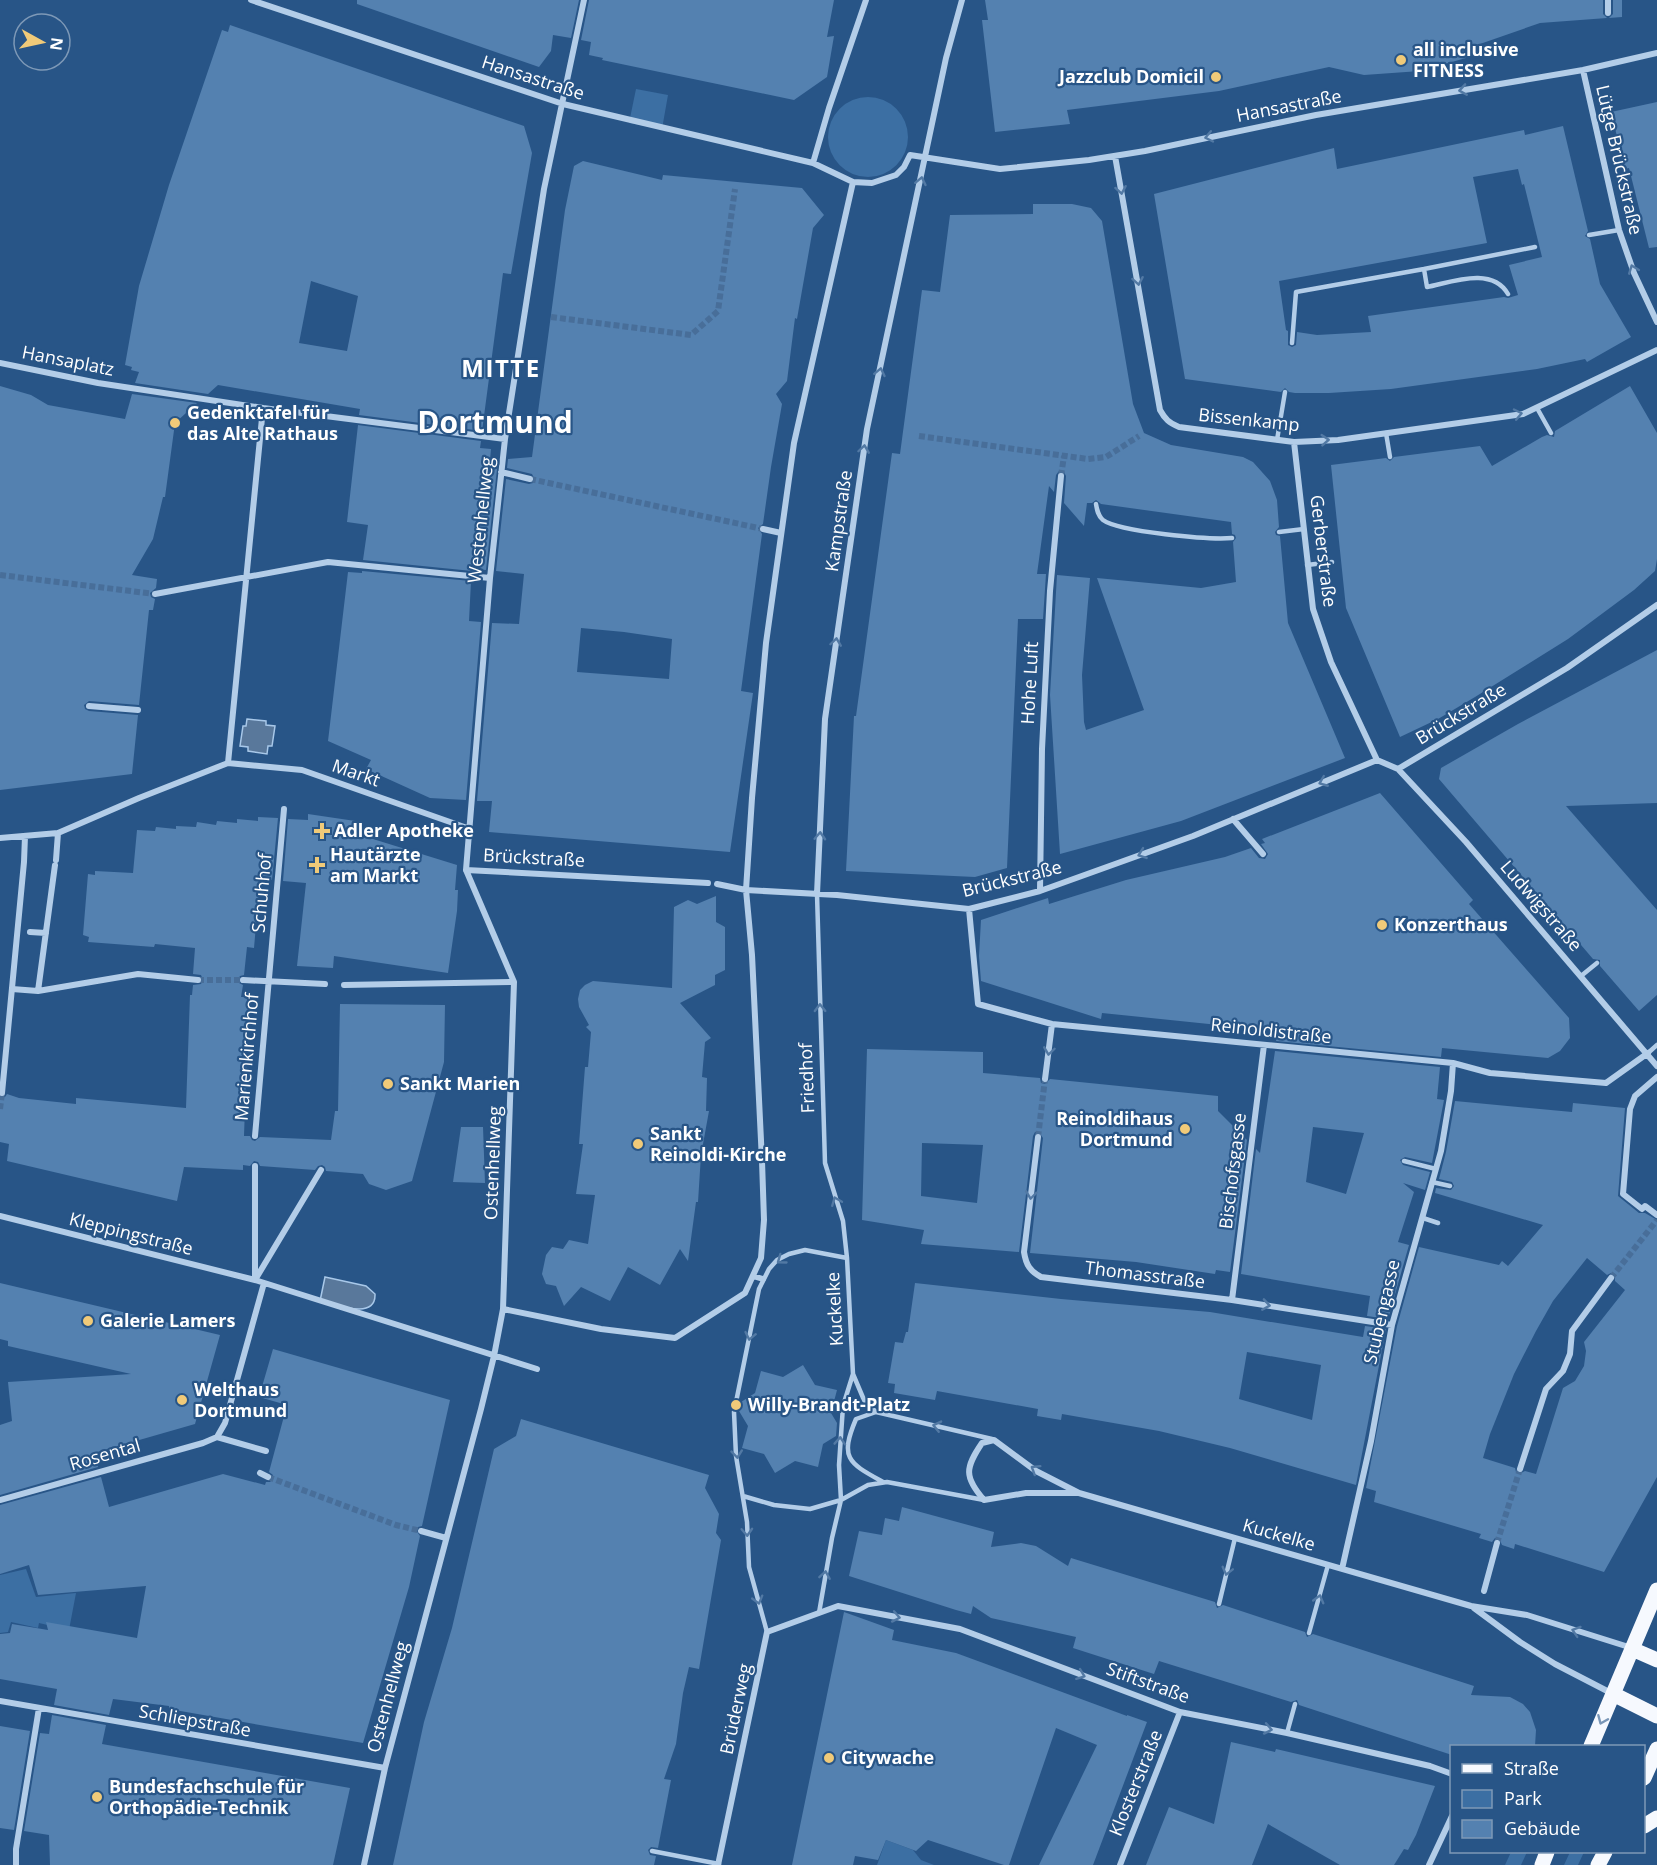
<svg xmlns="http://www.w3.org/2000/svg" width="1657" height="1865" font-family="'Open Sans',sans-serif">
	<rect width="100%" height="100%" fill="#285587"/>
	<path fill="#3c6fa3" d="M636 89 668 95 662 129 629 123Z
		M828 137a40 40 0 1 1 80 0a40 40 0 1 1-80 0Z
		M26 1569 36 1597 76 1593 69 1630 39 1623 38 1628 11 1622 8 1632 0 1633V1575Z
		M886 1840 913 1850 921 1860 934 1865H877Z
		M1511 1852H1527L1521 1865H1505Z
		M1570 1852H1584L1578 1865H1564Z"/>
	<path fill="#59789b" stroke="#a8c8e9" stroke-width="1.5" d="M247 719 266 721V725L275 726 272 746H268L267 754 248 751V747L240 746 243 726H246Z
		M325 1277 366 1286 375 1294C376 1321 335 1304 320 1301Z"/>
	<path fill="#5481b0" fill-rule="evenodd" d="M357 0H579L571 38 553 35 551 51 539 67 357 4Z
		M589 0H834L827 37 834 36 827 77 794 100 602 60 603 58 589 55 591 42 581 40Z
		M985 0H1603V14L1607 18 1540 23 1477 45 1473 56 1420 71 1364 75 1329 67 1219 91 1067 110 1070 124 995 132 982 20H988Z
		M1613 0H1622V17L1609 18 1613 14Z
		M230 25 524 126 532 153 511 274 503 273 482 431 359 415 360 409 218 385 208 394 135 383 139 372 131 370 132 367 125 365 139 286 169 185 222 30 228 32ZM311 281 358 296 347 351 299 343Z
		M1657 102V247L1649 248 1629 168 1625 169 1611 112Z
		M1563 126 1588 231 1585 236 1590 239 1600 284 1631 337 1587 362 1585 359 1537 369 1391 389 1329 393H1295L1289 392 1285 388 1281 392 1185 379 1154 194 1334 148 1337 169 1524 130 1525 135ZM1518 169 1522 185 1524 184 1542 257 1509 265 1518 295 1508 298 1504 297 1368 316 1371 332 1317 335 1297 332 1296 345 1292 347 1288 345V331L1286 330 1279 281 1487 243 1473 177Z
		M583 161 662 180 663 175 802 188 824 215 813 228 797 319 795 318 787 381 776 394 782 404 771 467 763 524 758 528 762 534 741 691 753 693 730 852 489 832 492 801H477L492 623 519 624 524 574 496 571 506 479 529 484 533 483 535 480 532 474 507 468 508 459 532 457 565 210 574 166ZM581 628 624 632 672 639 669 679 577 672Z
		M1033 204H1072L1091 208 1102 221 1133 404 1144 433 1171 445 1243 457 1253 462 1270 481 1277 500 1279 527 1275 532 1276 535 1280 536 1288 623 1345 758 1181 821 1060 854 1050 695 1057 575 1090 578 1082 675 1084 722 1086 730 1144 710 1097 578 1201 588 1236 582 1233 542 1236 538 1235 535 1232 534 1231 522 1101 504 1096 500 1092 503H1087L1084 526 1064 503 1066 476 1064 472 1059 471 1056 475 1054 492 1049 486 1037 574H1046L1043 619H1018L1007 868 975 877 846 871 854 716H856L892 453 900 454 922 290 940 292 950 215 1033 214Z
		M0 386 31 395 48 405 125 419 132 394 197 403 175 423 165 497H163L153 539 132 575 157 579 156 588 150 593 151 597 155 599 153 610H149L139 705 89 701 84 705 85 709 89 711 138 715 132 774 0 790Z
		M1630 386 1657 433V559L1655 571 1634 590 1568 639 1475 697 1438 719 1400 737 1346 608 1331 465 1386 458 1390 461 1394 457 1480 446 1492 466 1542 437 1547 435 1554 437 1555 431Z
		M358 425 481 441 480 448 491 449 490 460H498L486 570 472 569V571L363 560 368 525 347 522Z
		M362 571 471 581 469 621 481 622 466 800 430 798 366 769 371 760 328 741 348 572 362 573Z
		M1657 650V803L1566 806 1657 910V995L1639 1011 1600 966V960L1593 959 1439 779 1441 768 1518 724Z
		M1380 793 1473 900 1469 904 1569 1018 1570 1038 1560 1051 1548 1058 1442 1048 1441 1057 1276 1041 1278 1031 1102 1013 1101 1019 981 981 979 956 981 920 1048 898 1049 904 1126 880 1225 857 1251 848 1259 858 1265 859 1268 854 1261 844 1265 843 1262 839Z
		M308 814 362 822 360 835 457 865 455 890H458L457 911 448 973 334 956 333 968 297 966 306 883 283 881 288 819 308 820Z
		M258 817 278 818 272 880 260 879 254 948 247 947 244 975 240 976 238 979 239 983 243 985 241 997H249L244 1136H250L252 1140 255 1141 260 1137 331 1140 335 1111H338L340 1004 445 1005 444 1062 412 1181 386 1190 369 1184 363 1174 326 1171 325 1167 322 1165 318 1166 315 1170 260 1166 258 1162 254 1161 250 1166 243 1165V1170L184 1167 177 1201 7 1161 9 1144 0 1142V1098L5 1097 7 1094 19 1098 76 1104V1098L186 1108 190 995H192L193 985 201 984 203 980 201 975 193 974 195 948 155 944 154 947 88 942 89 937 83 935 88 874 95 875V871L133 873 137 830 155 831 156 827 176 829V826L196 827 197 822 216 825 217 821 237 823V819L258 821Z
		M716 896V922L725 927V970L715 975V985L680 1003 711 1038 705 1042 702 1077 707 1078 706 1111H709L701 1155 698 1202H696L688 1261 680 1249 660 1285 628 1267 610 1301 581 1287 564 1306 556 1286 546 1284 542 1274 546 1255 552 1247 563 1249 569 1240 588 1244 595 1195 576 1194 583 1144H579L585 1067H588L591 1032 586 1027 589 1025 579 1007 578 999 580 990 585 985 593 981 672 988 674 907 688 900 697 904Z
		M867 1049 983 1052V1073L1040 1078 1041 1083 1045 1084 1050 1079 1218 1096V1111L1247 1140 1230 1272 1216 1270 1215 1274 1136 1262 1030 1253 1043 1138 1039 1132H1035L1033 1136 1019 1252 921 1244 924 1230 862 1220ZM922 1143 983 1145 977 1203 921 1196Z
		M1275 1051 1440 1067 1437 1099 1444 1100 1432 1163 1405 1157 1400 1160 1403 1165 1430 1172 1425 1190 1403 1183 1414 1192 1398 1242 1409 1245 1388 1319 1367 1316 1370 1296 1241 1274 1256 1149 1260 1153ZM1313 1127 1364 1133 1346 1194 1306 1182Z
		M1455 1101 1572 1112 1573 1103 1625 1108 1618 1196 1639 1213H1645L1657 1220V1477L1604 1572 1515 1544 1514 1549 1502 1545 1499 1538H1495L1492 1542 1479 1538 1481 1534 1374 1502 1376 1491 1366 1488 1397 1326 1419 1247 1499 1265 1502 1261 1508 1266 1543 1225 1435 1193 1436 1188 1451 1190 1454 1186 1452 1182 1439 1179 1446 1152ZM1587 1258 1607 1275 1611 1273 1615 1274V1281L1625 1290 1584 1342 1586 1351 1584 1366 1575 1381 1563 1388 1536 1474 1525 1471 1519 1474 1516 1472 1515 1468 1483 1458 1490 1434 1514 1374 1536 1331 1553 1301Z
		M461 1127H483L485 1183 453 1182Z
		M0 1283 220 1335 195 1424 94 1453 98 1467 0 1495V1425L12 1421 8 1382 131 1374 8 1346V1341L0 1339Z
		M915 1283 1061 1299 1210 1312 1363 1337 1365 1326 1386 1329 1356 1485 1230 1448 1159 1431 1062 1414 1061 1420 1037 1416 1038 1409 937 1391 935 1400 894 1393 895 1384 888 1383 895 1342 903 1343 906 1332H908ZM1247 1352 1321 1365 1312 1420 1239 1399Z
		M273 1349 450 1400 422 1526 418 1527 416 1530 420 1536 409 1587 363 1743 169 1709V1706L113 1699 109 1715 54 1705 57 1689 0 1679V1634L10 1633 12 1624 48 1630 46 1622 137 1638 146 1586 38 1595 29 1565 0 1574V1505L101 1477 109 1507 223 1474 265 1485 266 1482H270L273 1479V1475L269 1472 287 1405 259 1397Z
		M803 1365 815 1385 837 1390 831 1413 837 1423 836 1436 823 1444 818 1467 795 1461 775 1473 764 1454 742 1448 748 1426 739 1411 741 1402 755 1393 761 1371 783 1377Z
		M521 1419 709 1475 705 1488 719 1514 716 1533 721 1540 699 1669 689 1667 683 1693 676 1744 664 1779 671 1780 658 1848 651 1847 648 1850 650 1855 656 1856 654 1865H393L424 1722 452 1628 494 1449 516 1436Z
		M902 1507 994 1532 991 1547 1021 1543 1036 1546 1068 1566 1071 1558 1215 1602 1217 1608 1223 1605 1305 1632 1307 1637 1313 1634 1474 1686 1471 1695 1510 1697 1523 1704 1530 1712 1536 1730 1535 1746H1452V1755L1299 1705 1297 1700 1291 1702 1159 1661 1154 1674 1073 1648 1076 1637 991 1618 973 1606 971 1614 956 1610 849 1576 859 1531 882 1535 885 1518 899 1521Z
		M844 1612 894 1630 892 1640 956 1653 1127 1716V1715L1147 1722 1093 1865H1039L1097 1745 1056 1728 1009 1865H1004L928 1840 916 1851 886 1840 878 1860 855 1856 853 1865H792Z
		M52 1715 106 1725 102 1744 350 1788 333 1865H50L49 1835 24 1831 40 1733 49 1734Z
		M0 1726 30 1731 14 1830 0 1828Z
		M1231 1742 1275 1752 1276 1749 1435 1786 1416 1835 1408 1850 1404 1849 1394 1865H1340L1268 1824 1252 1865H1146L1169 1807 1214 1824Z"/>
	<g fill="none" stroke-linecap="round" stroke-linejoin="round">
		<path stroke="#486e99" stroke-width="6" stroke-dasharray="6 3" stroke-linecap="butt" d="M551 317 691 335 718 311 735 189
			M919 436 1088 459 1106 457 1139 436
			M1061 476 1064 456
			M530 479 763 529
			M0 575 155 594
			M198 980H243
			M0 1109 2 1093
			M1038 1137 1045 1079
			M1611 1278 1657 1220
			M268 1477 396 1525 421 1531
			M1497 1543 1520 1469"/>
		<path stroke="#b3cde8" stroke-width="4.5" d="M1589 235 1619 230
			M1424 269 1535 247
			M1292 343 1296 292 1424 269 1427 287C1452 282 1492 266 1508 294
			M1537 408 1551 433
			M1386 433 1390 457
			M1277 440 1285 392
			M1096 504C1097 510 1098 516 1103 520 1119 532 1210 540 1232 538
			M1279 532 1304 529
			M1307 565 1332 562
			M817 894 825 1163 843 1221 847 1258
			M1581 976 1597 963
			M1648 1053 1657 1045
			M1404 1161 1436 1169
			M1432 1182 1450 1186
			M1423 1218 1438 1223
			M876 1412 856 1419C839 1459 849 1463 883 1482
			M743 1496 774 1505 810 1509 841 1500 868 1485 887 1482 984 1500
			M1219 1604 1235 1538
			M819 1613 832 1538 841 1500 839 1465 843 1406 853 1374
			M767 1632 749 1567 747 1522 736 1456 734 1412 759 1289 769 1269 777 1260 789 1254 805 1250 847 1258 853 1374 864 1400 876 1412 992 1439
			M1309 1633 1328 1565
			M1287 1733 1295 1704
			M652 1851 719 1864"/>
		<path stroke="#b3cde8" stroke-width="6" d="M251 0 563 104 813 163 853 182 872 183 896 175 904 167 910 155 1000 169 1089 160 1145 151 1316 115 1583 70 1657 53
			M1608 0V13
			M1583 70 1619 230 1634 273 1657 322
			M1115 156 1160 410C1165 419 1169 423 1179 427L1294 442 1338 440 1523 414 1657 350
			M813 163 829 108 866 0
			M0 363 98 383 263 408
			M1294 442 1313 609 1331 662 1377 760
			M501 472 530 479
			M763 529 781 533
			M155 594 328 562 490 578
			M89 706 138 710
			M228 763 263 408 505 439
			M1398 769 1567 668 1657 605
			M1233 819 1263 854
			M0 838 58 833 139 798 228 763 302 770 470 829
			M56 860 58 833
			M466 870 708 883
			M717 884 746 890 837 895 969 909 1040 891 1193 836 1377 760 1398 769 1466 842 1657 1066
			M1040 891 1042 749 1050 591 1061 476
			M817 894 825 719 867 429 946 58 962 0
			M969 909 978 1004 1052 1024 1453 1063 1490 1073 1606 1083 1648 1053
			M30 932 46 933
			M243 980 325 984
			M344 985 514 982
			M12 989 38 991 138 974 198 980
			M38 991 55 865
			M1657 1077 1635 1096 1630 1109 1623 1194 1642 1209 1645 1206 1657 1215
			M1045 1079 1052 1024
			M2 1093 24 862 25 836
			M255 1136 284 809
			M1038 1137 1024 1252C1026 1265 1030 1271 1041 1277L1232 1300 1392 1325
			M0 1216 255 1280 537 1369
			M753 1276 763 1279
			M255 1280 321 1170
			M255 1280V1166
			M1232 1300 1264 1045
			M503 1309 601 1329 675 1338 745 1293 761 1258 764 1220 762 1161 752 955 746 890 752 798 766 643 794 443 853 182
			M217 1437 266 1451
			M1520 1469 1546 1389 1563 1371 1570 1354 1572 1331 1611 1278
			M260 1473 268 1477
			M1079 1493H1026L984 1500C964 1477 965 1468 982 1443L994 1440 1036 1471 1079 1493 1471 1606 1527 1615 1632 1648
			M0 1500 203 1443 217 1437 225 1423 264 1283
			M421 1531 446 1538
			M1342 1569 1371 1441 1392 1325 1441 1151 1451 1091 1453 1063
			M1484 1591 1497 1543
			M1474 1608 1520 1642 1555 1664 1613 1694
			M0 1701 385 1768
			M16 1865V1849L39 1708
			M364 1865 385 1768 481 1409 494 1356 503 1309 514 982 466 870 490 578 505 439 544 189 584 0
			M718 1865 767 1632 838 1606 960 1629 1180 1712 1287 1733 1430 1766 1452 1774
			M1120 1865 1180 1712
			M1429 1865 1452 1816"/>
		<path stroke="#f6f9fe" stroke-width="15" d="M1632 1649 1657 1660
			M1613 1694 1657 1716
			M1591 1746 1657 1590
			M1644 1778 1657 1749
			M1644 1826 1657 1818
			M1542 1865 1547 1852
			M1598 1865 1605 1852"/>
	</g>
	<defs><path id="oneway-chevron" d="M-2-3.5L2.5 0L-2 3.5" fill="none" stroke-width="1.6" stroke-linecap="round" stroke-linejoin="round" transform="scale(1.5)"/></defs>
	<g stroke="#5279a4">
		<use href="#oneway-chevron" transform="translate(1463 90) rotate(171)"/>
		<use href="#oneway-chevron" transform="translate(1209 137) rotate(168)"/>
		<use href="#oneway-chevron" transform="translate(921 181) rotate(-78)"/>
		<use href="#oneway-chevron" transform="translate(1121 190) rotate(80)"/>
		<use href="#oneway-chevron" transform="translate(1633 269) rotate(-111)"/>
		<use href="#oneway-chevron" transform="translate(1138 281) rotate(80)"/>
		<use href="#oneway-chevron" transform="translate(880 372) rotate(-78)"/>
		<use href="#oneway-chevron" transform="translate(1518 414) rotate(-12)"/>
		<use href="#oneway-chevron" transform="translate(1325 440) rotate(-4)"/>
		<use href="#oneway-chevron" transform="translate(864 449) rotate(-82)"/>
		<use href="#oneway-chevron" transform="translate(836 642) rotate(-82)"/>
		<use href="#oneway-chevron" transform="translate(1323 782) rotate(158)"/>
		<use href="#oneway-chevron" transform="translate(820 836) rotate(-87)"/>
		<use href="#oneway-chevron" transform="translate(1142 854) rotate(160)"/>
		<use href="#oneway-chevron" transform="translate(820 1008) rotate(-91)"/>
		<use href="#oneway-chevron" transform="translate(1049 1051) rotate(98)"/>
		<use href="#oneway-chevron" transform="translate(1031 1195) rotate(97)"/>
		<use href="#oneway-chevron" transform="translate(836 1201) rotate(-112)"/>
		<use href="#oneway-chevron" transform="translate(781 1260) rotate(144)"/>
		<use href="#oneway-chevron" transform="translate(1266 1305) rotate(9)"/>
		<use href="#oneway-chevron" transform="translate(750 1336) rotate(102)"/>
		<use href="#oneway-chevron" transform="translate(937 1426) rotate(-167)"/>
		<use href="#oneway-chevron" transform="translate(840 1441) rotate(-86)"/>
		<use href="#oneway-chevron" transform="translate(737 1454) rotate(84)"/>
		<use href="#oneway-chevron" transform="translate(1035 1469) rotate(-148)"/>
		<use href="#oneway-chevron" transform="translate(747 1532) rotate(87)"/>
		<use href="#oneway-chevron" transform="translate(1227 1571) rotate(104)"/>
		<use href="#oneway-chevron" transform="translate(825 1575) rotate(-81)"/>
		<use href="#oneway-chevron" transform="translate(1319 1599) rotate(-75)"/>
		<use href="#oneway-chevron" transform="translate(758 1600) rotate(74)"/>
		<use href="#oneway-chevron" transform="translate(896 1617) rotate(11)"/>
		<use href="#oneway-chevron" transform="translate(1576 1631) rotate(-162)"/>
		<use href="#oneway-chevron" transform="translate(1081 1675) rotate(21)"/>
		<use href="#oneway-chevron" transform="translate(1268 1729) rotate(11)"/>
	</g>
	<use stroke="#7a97b7" href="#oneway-chevron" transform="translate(1602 1720) rotate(113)"/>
	<g fill="#f0ca79" stroke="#285587" stroke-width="2">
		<circle cx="1401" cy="60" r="6"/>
		<circle cx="1216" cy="77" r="6"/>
		<circle cx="175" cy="423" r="6"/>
		<path d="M319 822h6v6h6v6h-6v6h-6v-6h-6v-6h6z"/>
		<path d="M314 856h6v6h6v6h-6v6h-6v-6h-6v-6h6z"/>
		<circle cx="1382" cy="925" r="6"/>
		<circle cx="388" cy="1084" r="6"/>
		<circle cx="1185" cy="1129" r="6"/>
		<circle cx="638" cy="1144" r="6"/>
		<circle cx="88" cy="1321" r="6"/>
		<circle cx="182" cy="1400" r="6"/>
		<circle cx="736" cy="1405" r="6"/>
		<circle cx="829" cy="1758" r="6"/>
		<circle cx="97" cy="1797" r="6"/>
	</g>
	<g text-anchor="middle" stroke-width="4.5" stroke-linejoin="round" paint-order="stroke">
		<g font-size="18" font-weight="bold" fill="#fff" stroke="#285587" text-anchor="start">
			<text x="1413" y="56">all inclusive<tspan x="1413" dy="21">FITNESS</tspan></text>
			<text x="1204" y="83" text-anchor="end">Jazzclub Domicil</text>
			<text x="187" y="419">Gedenktafel für<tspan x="187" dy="21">das Alte Rathaus</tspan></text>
			<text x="334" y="837">Adler Apotheke</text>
			<text x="330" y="861">Hautärzte<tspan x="330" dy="21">am Markt</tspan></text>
			<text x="1394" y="931">Konzerthaus</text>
			<text x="400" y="1090">Sankt Marien</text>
			<text x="1173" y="1125" text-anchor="end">Reinoldihaus<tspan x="1173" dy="21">Dortmund</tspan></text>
			<text x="650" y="1140">Sankt<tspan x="650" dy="21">Reinoldi-Kirche</tspan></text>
			<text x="100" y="1327">Galerie Lamers</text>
			<text x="194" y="1396">Welthaus<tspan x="194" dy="21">Dortmund</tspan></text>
			<text x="748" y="1411">Willy-Brandt-Platz</text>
			<text x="841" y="1764">Citywache</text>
			<text x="109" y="1793">Bundesfachschule für<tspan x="109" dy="21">Orthopädie-Technik</tspan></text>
		</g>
		<g font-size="18" fill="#fff" stroke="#285587">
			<text transform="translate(533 78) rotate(18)" y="6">Hansastraße</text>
			<text transform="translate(1289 106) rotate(-11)" y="6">Hansastraße</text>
			<text transform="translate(1619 160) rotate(77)" y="6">Lütge Brückstraße</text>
			<text transform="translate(68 361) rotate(11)" y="6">Hansaplatz</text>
			<text transform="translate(1249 420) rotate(6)" y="6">Bissenkamp</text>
			<text transform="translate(481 520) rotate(-84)" y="6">Westenhellweg</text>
			<text transform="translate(839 521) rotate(-82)" y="6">Kampstraße</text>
			<text transform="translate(1323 551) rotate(83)" y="6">Gerberstraße</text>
			<text transform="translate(1030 683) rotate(-87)" y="6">Hohe Luft</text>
			<text transform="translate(1461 714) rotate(-31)" y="6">Brückstraße</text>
			<text transform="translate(356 773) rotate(19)" y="6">Markt</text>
			<text transform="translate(534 858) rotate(3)" y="6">Brückstraße</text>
			<text transform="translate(1012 879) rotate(-14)" y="6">Brückstraße</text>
			<text transform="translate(262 893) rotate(-85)" y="6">Schuhhof</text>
			<text transform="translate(1541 906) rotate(49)" y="6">Ludwigstraße</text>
			<text transform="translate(1271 1031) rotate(6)" y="6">Reinoldistraße</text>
			<text transform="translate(247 1057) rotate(-85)" y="6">Marienkirchhof</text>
			<text transform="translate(807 1078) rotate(-92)" y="6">Friedhof</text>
			<text transform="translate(493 1163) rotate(-88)" y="6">Ostenhellweg</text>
			<text transform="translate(1233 1171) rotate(-83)" y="6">Bischofsgasse</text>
			<text transform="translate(131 1234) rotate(14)" y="6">Kleppingstraße</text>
			<text transform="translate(1145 1275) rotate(7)" y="6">Thomasstraße</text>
			<text transform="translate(835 1309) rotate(-93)" y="6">Kuckelke</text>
			<text transform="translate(1382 1312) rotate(-77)" y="6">Stubengasse</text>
			<text transform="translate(105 1455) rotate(-16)" y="6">Rosental</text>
			<text transform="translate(1279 1535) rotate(16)" y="6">Kuckelke</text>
			<text transform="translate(1148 1683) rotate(20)" y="6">Stiftstraße</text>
			<text transform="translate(388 1697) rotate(-75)" y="6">Ostenhellweg</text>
			<text transform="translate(736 1709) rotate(-78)" y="6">Brüderweg</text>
			<text transform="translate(195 1721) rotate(10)" y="6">Schliepstraße</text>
			<text transform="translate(1136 1783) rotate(-68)" y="6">Klosterstraße</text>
		</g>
		<g font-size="24" font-weight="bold" letter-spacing="1.5" fill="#fff" stroke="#285587">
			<text x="501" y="377">MITTE</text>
		</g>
		<g font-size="30" font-weight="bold" fill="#fff" stroke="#285587">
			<text x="495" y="433">Dortmund</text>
		</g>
	</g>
	<rect x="1450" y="1745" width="195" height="108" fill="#285587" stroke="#7e99b7" stroke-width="1.5"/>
	<rect x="1462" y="1764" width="30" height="9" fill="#f6f9fe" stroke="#7e99b7" stroke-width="1.5"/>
	<text x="1504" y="1775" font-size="18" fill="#ffffff">Straße</text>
	<rect x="1462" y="1790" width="30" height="18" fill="#3c6fa3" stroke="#7e99b7" stroke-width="1.5"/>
	<text x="1504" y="1805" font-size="18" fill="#ffffff">Park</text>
	<rect x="1462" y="1820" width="30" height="18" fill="#5481b0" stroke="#7e99b7" stroke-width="1.5"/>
	<text x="1504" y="1835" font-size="18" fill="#ffffff">Gebäude</text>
	<g transform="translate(42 42) rotate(98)"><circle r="28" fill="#285587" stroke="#7e99b7" stroke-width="1.5"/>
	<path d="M0-4.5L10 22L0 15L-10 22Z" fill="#f0ca79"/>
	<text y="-9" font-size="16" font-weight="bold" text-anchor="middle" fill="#ffffff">N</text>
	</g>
</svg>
